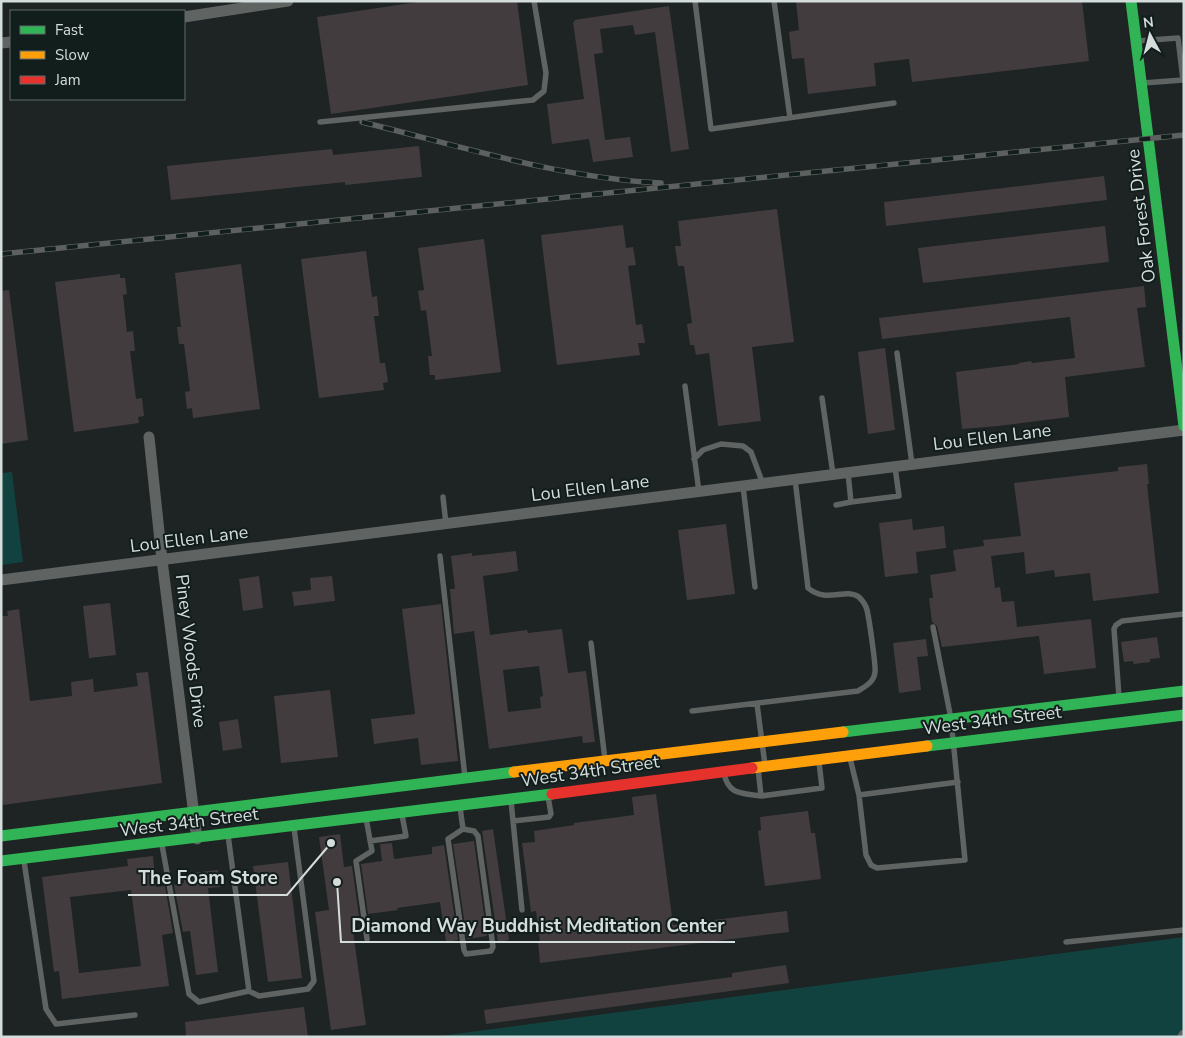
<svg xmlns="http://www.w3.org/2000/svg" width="1185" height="1038" font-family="'Nunito Sans',sans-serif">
	<rect width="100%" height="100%" fill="#1d2423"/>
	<path fill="#12423f" d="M12 472 23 562 1 565V473Z
		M1184 937V1037H432Z"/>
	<path fill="#433c3e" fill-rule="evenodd" d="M425 1H517L528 85 331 114 317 17Z
		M796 1H1082L1089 61 912 82 909 59 891 61 874 63 876 86 808 94 804 58 792 59 789 32 799 30Z
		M669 6 689 149 671 152 655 32 635 35 633 25 600 29 603 53 594 54 605 140 630 137 633 157 593 162 589 139 552 144 547 104 584 99 573 22H575L574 20Z
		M419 146 422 177 345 185V182L171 200 167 166 332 149 333 155Z
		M1104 176 1107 200 886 226 884 202Z
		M777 209 794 342 752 347 761 421 718 426 709 353 696 355 694 345H690L687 324 692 323 684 266H678L675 246H681L678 221Z
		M623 225 626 248 633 247 636 265 628 266 636 325 642 324 645 343H638L640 355 557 365 541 235Z
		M1105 226 1109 262 923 283 918 248Z
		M484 239 501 372 435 380V375H430L428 356H432L426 310 421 311 418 291 424 290 418 248Z
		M366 251 372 297 377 296 379 316H374L380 363H385L388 382 383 383 384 390 319 398 301 259Z
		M241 264 260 409 193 418 192 408 187 409 185 392 190 391 184 344H179L177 327H181L175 273Z
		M120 274V278H125L127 294 123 295 127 332 133 331 135 351H130L136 399 142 398 144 416 138 417 139 423 74 432 55 282Z
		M1144 286 1146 307 1137 308 1145 367 1065 377 1069 417 998 426 962 429 956 372 1019 364 1018 363 1031 361 1032 363 1075 358 1070 317 882 339 879 318Z
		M9 290 28 440 1 444V291Z
		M885 348 895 430 868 434 858 352Z
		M1147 464 1149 484H1147L1159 593 1093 601 1090 573 1055 577 1054 570 1026 574 1024 552 991 556 995 588 1000 587 1002 602 1014 601 1017 627 1091 619 1096 668 1044 674 1039 636 942 647 937 626 932 622 929 598H933L930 575 956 571 953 550 984 546 983 540 1021 536 1014 483 1118 471V467Z
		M912 519 913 530 944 526 946 548 916 552 918 573 885 577 879 523Z
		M726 524 735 594 687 600 678 530Z
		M516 551 518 571 483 576 490 635 527 630 528 633 562 629 568 673 586 671 595 742 583 743 582 736 489 749 474 631 454 634 450 589H455L451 556 472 553V556ZM539 666 543 696 540 697 541 708 508 712 503 670Z
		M259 576 263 608 243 611 239 579Z
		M332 576 335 601 294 606 292 592 311 590 310 578Z
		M110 603 116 655 89 658 83 606Z
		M441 604 458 761 421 765 418 738 374 744 371 719 415 714 402 609Z
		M19 609 30 701 72 696 71 682 93 679 94 692 138 686 136 673 148 672 162 783 3 805 1 790V616H8L7 611Z
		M1157 637 1160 658 1150 659V662L1134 664 1133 661 1124 662 1121 642Z
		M926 639 928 656 917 657 921 690 899 693 893 643Z
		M330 690 338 757 281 763 274 696Z
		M238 719 242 748 223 751 219 722Z
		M656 794 673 925 787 911 789 932 540 963 538 942 540 941 536 911 531 912 522 843 535 842 534 831 574 825V823L634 815 632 797Z
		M808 811 811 833H815L821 879 765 886 758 831 761 830 760 817Z
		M493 829 509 940 498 942 482 831Z
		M340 834 344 867 352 866 359 916 351 917 366 1025 331 1030 315 912 329 910 319 837Z
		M474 841 487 936 467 939 453 844Z
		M392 843 394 859 432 854V847L444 845 458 940 446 942 440 902 397 908 398 910 368 914 361 864 382 861 380 844Z
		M153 856 156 887 165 886 173 933 162 935 169 986 62 999 59 971 54 972 42 877 128 866 127 859ZM131 890 141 966 79 973 70 897Z
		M288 862 302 978 268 982 253 866Z
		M218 870 220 887 208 888 218 972 196 975 190 931 183 932 174 885 184 883 183 874Z
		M786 965 789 983 486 1024 484 1010 732 977V973Z
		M304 1007 308 1037H186L185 1022Z"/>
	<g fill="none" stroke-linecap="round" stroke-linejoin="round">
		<path stroke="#5f6362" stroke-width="5.5" d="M695 1 711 129 894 103
			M774 1 790 118
			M1137 41 1178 38 1183 80 1143 83
			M320 122 533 100 544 91 546 73 534 1
			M897 353 912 464
			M685 386 699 492
			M822 398 833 474
			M694 459 703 450 721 444 743 446 751 452 763 484
			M848 473 851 502 899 496 895 467
			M743 486 755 587
			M443 497 446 524
			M836 505 851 502
			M440 556 465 777
			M591 643 605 760
			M1119 697 1114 629 1116 625 1122 621 1184 614
			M757 704 765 765
			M692 711 858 691C866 686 874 682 875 672 876 666 869 618 867 610 866 606 862 600 859 597 845 587 827 604 808 588L795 479
			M850 758 859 795 866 855 871 865 877 868 965 860 951 719 933 627
			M758 768 761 796 822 788 819 762
			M724 773C728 795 742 793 761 796
			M859 795 958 782
			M511 801 522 910
			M460 807 463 829
			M366 818 372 851 356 861 367 939
			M513 821 549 817 551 814 548 796
			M463 829 474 831 478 836 493 947 491 951 466 954 464 950 448 839Z
			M228 835 249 991 259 996 308 989 314 981 294 828
			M370 841 406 836 402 815
			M162 845 189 994 199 1002 249 991
			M24 861 46 1009 56 1024 135 1015
			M1066 942 1184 930"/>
		<path stroke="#5f6362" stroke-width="11" d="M184 17 288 1
			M1 43 11 42
			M149 437 162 560 197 839
			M1 580 1184 430
			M1183 1037 1184 1035"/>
		<path stroke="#30b455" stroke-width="11" d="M1131 1 1184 426
			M843 732 1184 691
			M927 746 1184 715
			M1 836 514 772
			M1 861 552 794"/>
		<path stroke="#ff9f0a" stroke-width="11" d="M752 768 927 746
			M514 772 843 732"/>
		<path stroke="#e5322d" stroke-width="11" d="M552 794 752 768"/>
		<defs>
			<path id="rail" d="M362 122C460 146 559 178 661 183
				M1 254 1184 135"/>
		</defs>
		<use href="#rail" stroke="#5c605f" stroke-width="5.5"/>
		<use href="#rail" stroke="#111e1c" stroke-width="4" stroke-dasharray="11" stroke-linecap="butt"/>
	</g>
	<g text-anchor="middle" stroke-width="4" stroke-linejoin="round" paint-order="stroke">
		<g font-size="18" fill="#d5dddc" stroke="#111e1c">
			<text transform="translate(1141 216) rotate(-97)" y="6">Oak Forest Drive</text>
			<text transform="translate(992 437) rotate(-7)" y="6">Lou Ellen Lane</text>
			<text transform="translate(590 488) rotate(-7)" y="6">Lou Ellen Lane</text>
			<text transform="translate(189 539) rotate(-7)" y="6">Lou Ellen Lane</text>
			<text transform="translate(191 651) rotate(83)" y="6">Piney Woods Drive</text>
			<text transform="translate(992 720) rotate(-7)" y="6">West 34th Street</text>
			<text transform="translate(590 771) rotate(-8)" y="6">West 34th Street</text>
			<text transform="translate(189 822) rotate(-7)" y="6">West 34th Street</text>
		</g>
	</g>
	<path fill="none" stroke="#d5dddc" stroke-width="2" d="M331 843L287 895H128M337 882L341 942H735"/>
	<g fill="#d5dddc" stroke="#111e1c" stroke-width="2">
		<circle cx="331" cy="843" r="5"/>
		<circle cx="337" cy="882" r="5"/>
	</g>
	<g font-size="19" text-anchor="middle" font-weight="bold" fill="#d5dddc" stroke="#111e1c" stroke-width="4" stroke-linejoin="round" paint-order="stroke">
		<text x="208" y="884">The Foam Store</text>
		<text x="538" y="932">Diamond Way Buddhist Meditation Center</text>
	</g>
	<rect width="1185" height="1038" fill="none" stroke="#d5dddc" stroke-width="5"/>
	<rect x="10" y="10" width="175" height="90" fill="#111e1c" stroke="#5f6a69"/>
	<rect x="20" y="26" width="25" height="8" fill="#30b455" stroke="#5f6a69"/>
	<text x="55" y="35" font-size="15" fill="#d5dddc">Fast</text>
	<rect x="20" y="51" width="25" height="8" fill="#ff9f0a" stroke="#5f6a69"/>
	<text x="55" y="60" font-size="15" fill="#d5dddc">Slow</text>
	<rect x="20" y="76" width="25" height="8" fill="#e5322d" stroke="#5f6a69"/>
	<text x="55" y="85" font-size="15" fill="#d5dddc">Jam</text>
	<g transform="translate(1150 35) rotate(353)" stroke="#111e1c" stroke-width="4" paint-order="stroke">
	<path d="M0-4L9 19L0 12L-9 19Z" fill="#d5dddc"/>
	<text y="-8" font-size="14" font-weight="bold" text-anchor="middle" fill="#d5dddc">N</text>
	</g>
</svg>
